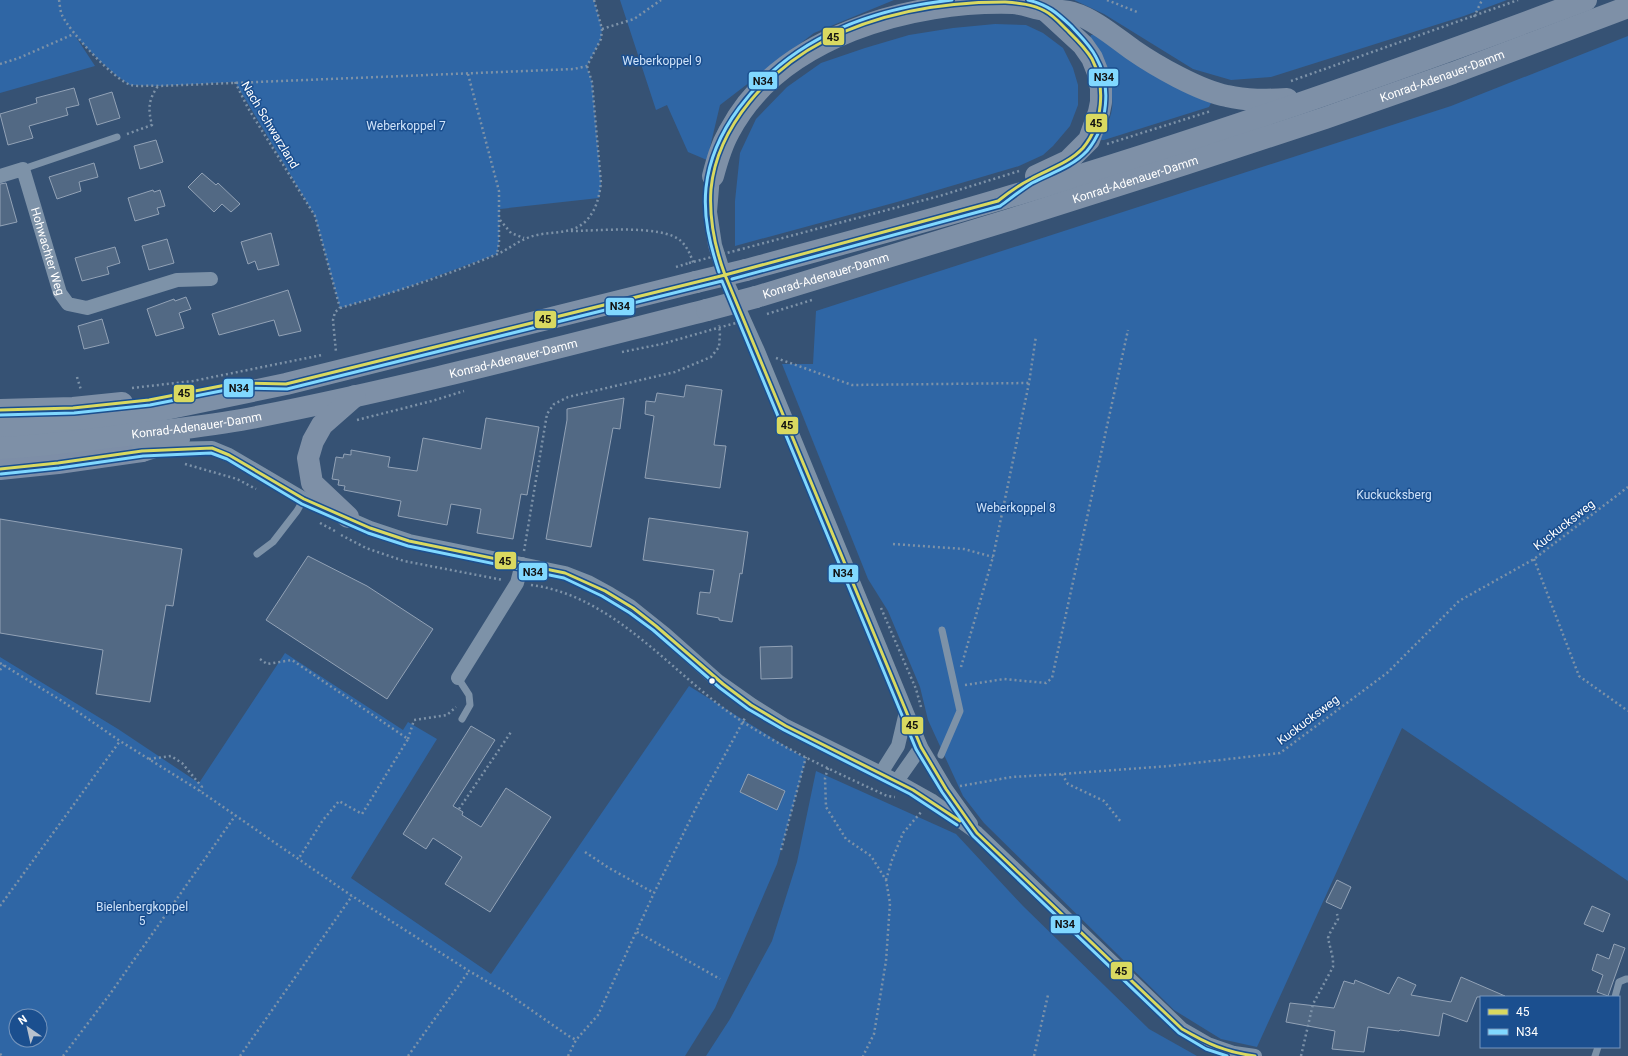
<svg xmlns="http://www.w3.org/2000/svg" width="1628" height="1056" font-family="Roboto,sans-serif">
	<rect width="100%" height="100%" fill="#365274"/>
	<path fill="#2f66a5" fill-rule="evenodd" d="M0 0H594L602 29 601 39 587 66 592 82 601 183 599 198 500 209 499 243 497 254 397 291 340 308 315 216 235 82 159 86 130 85 117 76 100 61 76 37 95 66 0 93Z
		M620 0H894L814 33 720 105 707 160 688 152 667 105 656 110Z
		M1074 0H1507L1464 16 1271 77 1231 80 1193 69 1104 14Z
		M995 24 1026 25 1043 33 1063 48 1073 68 1078 85V105L1070 126 1053 146 1043 155 1019 166 897 202 735 246V201L740 153 756 119 787 87 821 63 865 48 909 35 953 28Z
		M1091 35H1095C1132 60 1168 87 1211 103L1209 107 1104 140H1099C1103 132 1107 125 1110 117 1119 91 1100 62 1090 38Z
		M1628 36V881L1402 728 1257 1047 1221 1039 1174 1010 984 823 963 796 928 720 920 687 888 611 868 579 782 364H813L816 311 1451 106Z
		M285 653 403 730 408 722 437 739 351 878 491 974 689 686 806 759 777 864 715 1008 685 1056H0V657L118 729 199 783ZM16 1016H40V1040H16Z
		M816 771 956 834 1023 906 1149 1029 1197 1056H706L730 1019 772 941 797 862Z"/>
	<path fill="#526984" stroke="#92a2b6" d="M74 88 79 105 66 108 68 115 29 126 33 138 8 145 0 114 37 103 36 98Z
		M112 92 120 118 97 125 89 99Z
		M156 140 163 162 140 169 134 146Z
		M94 163 98 177 79 182 81 191 57 199 49 177Z
		M202 173 216 185 218 183 240 204 231 212 222 204 214 212 188 187Z
		M6 183 17 222 0 226V184Z
		M153 190 154 192 160 190 165 206 157 208 159 214 135 221 128 198Z
		M271 233 279 265 258 270 255 261 248 264 241 242Z
		M167 239 174 263 149 270 142 246Z
		M115 247 120 263 107 267 109 274 82 281 75 258Z
		M288 290 301 331 279 336 274 320 219 335 212 314Z
		M186 297 191 309 179 313 184 328 156 336 147 309 174 299 175 301Z
		M102 319 109 343 84 349 78 326Z
		M686 385 722 390 714 445 726 446 720 488 645 478 654 416 645 414 646 401 655 402 657 393 684 397Z
		M624 398 620 429 613 428 591 547 546 539 567 420V409Z
		M486 418 539 427 527 495 521 494 513 539 477 533 481 509 451 504 447 525 398 516 401 501 344 490 345 486 338 485 339 480 332 479 336 457 343 458 344 454 351 455V450L390 457 388 467 417 471 423 438 481 449Z
		M649 518 748 532 742 574 740 573 732 622 719 620V618L697 614 700 592 710 593 714 570 643 560Z
		M0 519 182 549 173 606 166 605 150 702 96 694 103 650 0 633Z
		M308 556 367 586 433 629 387 699 266 620Z
		M792 646V678L761 679 760 647Z
		M471 726 495 740 453 806 463 812 462 815 481 827 506 788 551 817 490 912 445 884 462 857 433 838 426 849 403 834Z
		M748 774 785 791 777 810 740 792Z
		M1337 880 1351 887 1341 909 1326 902Z
		M1592 906 1610 914 1603 932 1584 924Z
		M1614 944 1625 948 1608 996 1597 992 1603 975 1592 970 1597 954 1609 959Z
		M1398 977 1416 985 1411 995 1451 1002 1461 977 1505 996 1477 997 1467 1022 1443 1013 1439 1036 1400 1030 1399 1031 1368 1027 1364 1052 1332 1049 1335 1031 1286 1022 1290 1003 1334 1008 1344 981 1354 984 1355 980 1389 994Z"/>
	<g fill="none" stroke-linecap="round" stroke-linejoin="round">
		<path stroke="#7d92a8" stroke-width="2.5" stroke-dasharray="2 3" stroke-linecap="butt" d="M59 0C60 5 60 11 62 15 69 31 115 81 131 85 138 87 151 85 159 86L574 69 587 66 601 39 602 29 594 0
			M1107 0 1137 12
			M1474 17 1482 0
			M602 29 634 19 661 0
			M0 64 19 58 74 34
			M468 74 499 191V243L497 254
			M1291 81 1518 0
			M235 82 248 108 315 216 340 308 335 312 333 320 336 352
			M127 134 152 125C148 109 148 100 158 86
			M1107 144 1211 111
			M500 220 511 233 524 238
			M571 231C596 231 662 224 681 241 688 248 691 256 694 265
			M738 250 943 195 1019 171
			M676 267 689 263
			M340 308C392 293 445 276 495 255 506 251 515 243 525 239 546 229 568 237 585 222 596 211 599 198 601 183L592 82 587 66
			M767 314 812 300
			M622 352 662 344 714 329
			M776 358 852 385 1029 383
			M77 377 81 390
			M132 388 193 381 322 355
			M357 420 432 401 464 391
			M185 464 237 479 256 489
			M320 523 335 531
			M341 535 366 548 404 561 503 580
			M893 544 964 549 993 557
			M524 551 547 414 554 404 568 397 675 372 711 357 719 347 720 333 719 325
			M1534 559 1579 676 1628 711
			M531 585C617 596 675 678 743 722 788 751 838 773 887 796L895 797
			M881 608 916 689 921 707
			M260 659 267 664 292 660 408 739 362 814 339 801 323 820 299 858
			M0 663 62 701 120 741 200 791 352 896 469 971 507 993 567 1035 576 1040
			M961 667 993 557 1029 383 1036 336
			M0 670 4 665
			M965 685 1004 679 1046 683 1052 678 1128 330
			M408 739 414 720 447 715 456 707
			M149 759 171 756 182 763 202 787 200 791
			M828 768 825 778 826 807 846 839 871 856 886 880 890 903 886 961 874 1034 863 1056
			M1062 774 1068 784 1104 801 1121 822
			M960 786 1012 777 1062 774 1169 766 1280 753 1387 673 1459 601 1534 559 1628 487
			M459 809 511 732
			M781 850 806 757
			M585 852 609 868 654 893
			M886 880 892 860 903 833 922 811
			M0 906 120 741
			M637 932 720 979
			M0 1054 3 1056
			M63 1056 110 994 235 816
			M240 1056 352 896
			M408 1056 469 971
			M568 1056 576 1040 598 1015 654 893 697 806 746 716
			M1034 1056 1048 995
			M1301 1056 1313 1004 1333 967V959L1328 938 1330 933 1338 919 1337 914"/>
		<path stroke="#7d92a8" stroke-width="7" d="M23 169 117 137
			M257 554 273 542 297 511 305 497
			M458 678 469 695 470 705 462 719
			M941 755 960 711 942 630
			M1615 997 1619 982 1626 979H1628
			M1595 1056 1598 1047"/>
		<g stroke="#7d92a8" stroke-width="14">
			<path id="s1" d="M0 176 23 169 60 293 68 304 87 308 177 280 211 279"/>
			<path d="M713 176 710 212 715 245 726 280 758 351 921 747 946 789 971 824"/>
			<path d="M166 449 212 448 229 455 304 499 370 528 409 541 565 573 588 582 610 594 630 606 665 634 718 681 752 705 784 725 897 781 931 800 977 833 1182 1029 1208 1044 1234 1053 1255 1056"/>
			<path d="M458 678 517 583 522 564"/>
			<path d="M881 773 898 746 906 712"/>
			<path d="M897 781 921 747"/>
		</g>
		<path stroke="#7d8ea7" stroke-width="22" d="M0 469 58 463 142 451"/>
		<g stroke="#7e90a7" stroke-width="22">
			<path d="M713 176C717 161 721 146 729 132 779 36 912 0 1013 3 1025 4 1035 9 1046 10 1055 11 1064 10 1073 13 1094 19 1116 38 1133 50 1156 66 1200 91 1227 96 1247 101 1267 100 1287 99"/>
			<path d="M1036 176 1068 161 1089 140 1099 112 1101 102V88L1098 73 1092 58 1083 45 1045 10"/>
			<path d="M746 270C830 247 914 225 998 200 1196 142 1392 73 1586 0"/>
			<path id="s2" d="M756 297 1009 220 1185 164 1325 118 1453 73 1628 7"/>
			<path d="M0 410 73 408 122 403"/>
			<path d="M0 428 65 426 151 412 286 384 696 282"/>
			<path id="s3" d="M0 448C40 446 79 441 119 436 160 431 201 427 241 420 398 390 552 349 707 310"/>
			<path d="M142 451 179 439"/>
			<path d="M348 517 312 483 308 458 313 441 322 425 355 396"/>
		</g>
		<path stroke="#7d92a8" stroke-width="2.5" stroke-dasharray="2 3" stroke-linecap="butt" d="M689 263 738 250
			M714 329 747 320"/>
		<path stroke="#7e90a7" stroke-width="22" d="M696 282 746 270
			M707 310 756 297"/>
		<defs>
			<path id="bus-1" d="M1004 2C1017 3 1033 4 1045 11 1053 15 1060 23 1066 29 1075 38 1085 47 1092 59 1106 86 1103 124 1083 148 1069 163 1049 169 1031 179 1019 185 1008 193 998 201L725 275C715 248 709 218 711 189 717 126 770 69 824 41 879 13 943 2 1004 2Z
				M725 275 921 747 946 789 977 833 1182 1029C1208 1044 1225 1052 1255 1056
				M0 410 73 408 149 400 236 383 286 384 725 275
				M0 469 58 463 142 451 212 448 229 455 304 499 370 528 409 541 565 573 605 591 633 608 656 626 723 684 751 705 786 726 913 790 960 821"/>
			<path id="bus-2" d="M719 272C710 245 703 217 706 188 709 159 722 131 739 108 790 39 869 9 952 0
				M732 279 1000 206C1011 198 1021 190 1032 183 1051 173 1072 167 1087 151 1108 126 1112 85 1096 57 1090 45 1080 36 1071 26 1056 12 1048 5 1028 0
				M0 415 74 413 150 405 236 388 287 389 722 281 916 749 942 792 973 836 1179 1033 1206 1049 1227 1056
				M1 474 59 468 143 456 211 453 227 459 302 504 368 533 408 546 564 578 602 596 630 613 653 630 720 688 748 709 784 730 910 794 957 825"/>
		</defs>
		<use href="#bus-1" stroke="#1b4f8f" stroke-width="6"/>
		<use href="#bus-2" stroke="#1b4f8f" stroke-width="6"/>
		<use href="#bus-1" stroke="#d9d960" stroke-width="3"/>
		<use href="#bus-2" stroke="#80d8ff" stroke-width="3"/>
	</g>
	<circle fill="#fff" stroke="#1b4f8f" stroke-width="1.5" cx="712" cy="681" r="3.5"/>
	<g text-anchor="middle" stroke-width="3" stroke-linejoin="round" paint-order="stroke">
		<g font-size="12" fill="#cfe3fa" stroke="#1b4f8f">
			<text x="662" y="65">Weberkoppel 9</text>
			<text x="406" y="130">Weberkoppel 7</text>
			<text x="1394" y="499">Kuckucksberg</text>
			<text x="1016" y="512">Weberkoppel 8</text>
			<text x="142" y="911">Bielenbergkoppel<tspan x="142" dy="14">5</tspan></text>
		</g>
		<g font-size="12" fill="#fff" stroke="#1b4f8f">
			<text dy="4" stroke="none"><textPath href="#s2" startOffset="721">Konrad-Adenauer-Damm</textPath></text>
			<text transform="translate(270 125) rotate(59)" y="4">Nach Schwarzland</text>
			<text dy="4" stroke="none"><textPath href="#s2" startOffset="397">Konrad-Adenauer-Damm</textPath></text>
			<text dy="4" stroke="none"><textPath href="#s1" startOffset="110">Hohwachter Weg</textPath></text>
			<text dy="4" stroke="none"><textPath href="#s2" startOffset="73">Konrad-Adenauer-Damm</textPath></text>
			<text dy="4" stroke="none"><textPath href="#s3" startOffset="522">Konrad-Adenauer-Damm</textPath></text>
			<text dy="4" stroke="none"><textPath href="#s3" startOffset="198">Konrad-Adenauer-Damm</textPath></text>
			<text transform="translate(1564 525) rotate(-38)" y="4">Kuckucksweg</text>
			<text transform="translate(1308 720) rotate(-37)" y="4">Kuckucksweg</text>
		</g>
	</g>
	<g stroke="#1b4f8f" stroke-width="1.5">
		<rect x="822" y="27" width="23" height="19" rx="4" fill="#d9d960"/>
		<rect x="1088" y="68" width="31" height="19" rx="4" fill="#80d8ff"/>
		<rect x="748" y="71" width="30" height="19" rx="4" fill="#80d8ff"/>
		<rect x="1085" y="113" width="23" height="20" rx="4" fill="#d9d960"/>
		<rect x="605" y="297" width="30" height="19" rx="4" fill="#80d8ff"/>
		<rect x="534" y="310" width="23" height="19" rx="4" fill="#d9d960"/>
		<rect x="223" y="378" width="31" height="20" rx="4" fill="#80d8ff"/>
		<rect x="173" y="384" width="22" height="19" rx="4" fill="#d9d960"/>
		<rect x="776" y="416" width="23" height="19" rx="4" fill="#d9d960"/>
		<rect x="494" y="551" width="23" height="19" rx="4" fill="#d9d960"/>
		<rect x="518" y="562" width="30" height="19" rx="4" fill="#80d8ff"/>
		<rect x="828" y="564" width="31" height="19" rx="4" fill="#80d8ff"/>
		<rect x="901" y="716" width="23" height="19" rx="4" fill="#d9d960"/>
		<rect x="1050" y="915" width="31" height="19" rx="4" fill="#80d8ff"/>
		<rect x="1110" y="961" width="23" height="19" rx="4" fill="#d9d960"/>
	</g>
	<g font-size="11" text-anchor="middle" font-weight="bold" fill="#111">
		<text x="833" y="41">45</text>
		<text x="1104" y="81">N34</text>
		<text x="763" y="85">N34</text>
		<text x="1096" y="127">45</text>
		<text x="620" y="310">N34</text>
		<text x="545" y="323">45</text>
		<text x="239" y="392">N34</text>
		<text x="184" y="397">45</text>
		<text x="787" y="429">45</text>
		<text x="505" y="565">45</text>
		<text x="533" y="576">N34</text>
		<text x="843" y="577">N34</text>
		<text x="912" y="729">45</text>
		<text x="1065" y="928">N34</text>
		<text x="1121" y="975">45</text>
	</g>
	<rect x="1480" y="996" width="140" height="52" fill="#1b4f8f" stroke="#7695bc"/>
	<rect x="1488" y="1009" width="20" height="6" fill="#d9d960" stroke="#7695bc"/>
	<text x="1516" y="1016" font-size="12" fill="#ffffff">45</text>
	<rect x="1488" y="1029" width="20" height="6" fill="#80d8ff" stroke="#7695bc"/>
	<text x="1516" y="1036" font-size="12" fill="#ffffff">N34</text>
	<g transform="translate(28 1028) rotate(326)"><circle r="19" fill="#1b4f8f" stroke="#7695bc"/>
	<path d="M0-3L7 15L0 10L-7 15Z" fill="#b9c2ce"/>
	<text y="-6" font-size="11" font-weight="bold" text-anchor="middle" fill="#ffffff">N</text>
	</g>
</svg>
